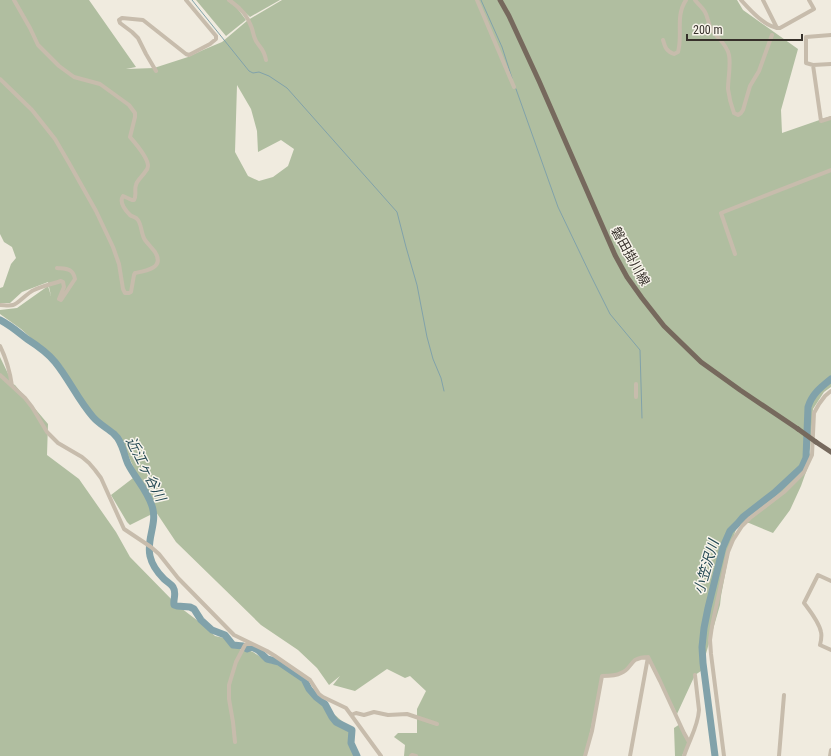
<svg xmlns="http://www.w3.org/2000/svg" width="831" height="756" font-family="'Roboto Condensed','Noto Sans JP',sans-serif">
	<rect width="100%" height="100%" fill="#f0ebdf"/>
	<path fill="#b0bea0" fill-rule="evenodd" d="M0 0H89L136 67 126 69 154 68 188 57 203 50 222 42 248 20 282 0H737L743 10 798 49 781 110 782 133 831 116V387L824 392 813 409 810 451 804 432 805 440 811 458 801 486 790 510 773 533 749 523H738L730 548 721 596 720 605 701 671 695 675 677 714 648 657 636 660 622 673 602 676 585 756H404L405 745 394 737 398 733H417V709L426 691 410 676 405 678 387 669 355 691 333 685 340 676 329 685 317 668 298 650 261 625 176 542 156 512 130 525 127 522 111 495 137 475 120 437 98 420 90 411 62 366 21 329 0 314V310L17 308 48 286 51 296 48 282 22 292 10 303H0V288L3 287 11 264 16 258 12 247 4 242 0 234ZM237 85 251 109 257 131 258 152 281 140 294 149 288 166 273 177 259 181 248 176 235 152Z
		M196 0H229L234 4 246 20 226 36Z
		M231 0H280L250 17Z
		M0 357 13 384 15 385 48 424 47 455 79 479 116 532 130 557 177 605 202 624 215 636 224 638 230 641 242 651 243 648 253 652 270 663 280 665 300 679 309 692 352 730 353 753 357 756H0Z
		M680 724 689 741 682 756H675L674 728Z"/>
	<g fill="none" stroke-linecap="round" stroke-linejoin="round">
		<path stroke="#81a2aa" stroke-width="1" d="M192 0 249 71 253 73 259 72 269 76 287 88 397 212 406 247 417 285 427 337 433 359 441 378 444 391
			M481 0 502 47 512 78
			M516 89 558 207 591 276 610 314 640 350 642 418"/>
		<path stroke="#81a2aa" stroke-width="7" d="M0 320C10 325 18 332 27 339 38 346 47 352 55 362 69 379 78 400 93 417 99 424 107 428 114 434 123 442 123 453 128 464 135 478 147 490 152 506 158 523 146 539 150 556 152 565 158 573 164 579 167 582 171 584 173 587 177 593 173 599 174 605L177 606 190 607 194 609 201 620 212 630 225 635 233 645 243 646 247 649 252 647 258 650 267 659 279 662 304 679 309 689 316 697 325 704 332 717 336 722 352 730 351 743 357 756
			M715 756 703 663 702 647 704 628 708 608 723 547 730 531 738 523 743 517 774 493 802 467 806 458 808 407C812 394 821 387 831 379"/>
		<path stroke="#c7bcac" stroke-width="4" d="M229 0C238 6 247 14 251 26 253 30 253 36 256 41 261 49 264 49 266 60
			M477 0 514 87
			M695 0C698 4 703 8 705 12 708 17 708 24 712 30 717 38 727 44 729 55 731 66 728 78 728 89 729 97 731 105 734 113L738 115 741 113 743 110 750 86 759 71 772 35
			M741 0C750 10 766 28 780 28L814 9 809 0
			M763 0 777 28
			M831 35 806 37V63L813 65 831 64
			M663 40C665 47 666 51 674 54L678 52C683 35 675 16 686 0
			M813 65 821 121 831 118
			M156 71 146 54 138 38 132 32 120 23 119 20 122 18 143 20 186 54 189 55 210 44 216 39V36L186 0
			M0 79 32 110 55 139 69 163 96 211 113 247 119 264 123 289 125 293H129L131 292 134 275 135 273C146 271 165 268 155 252 152 248 148 244 145 240 141 234 142 226 138 220 136 217 133 217 130 215 125 210 119 202 123 196L132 200H134C137 195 134 190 136 185 137 180 143 176 145 172 146 171 148 168 148 166 148 157 135 143 130 137L135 117V113L129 105 100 84 74 77 59 66 38 45 30 28 14 0
			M735 254 721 213 831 170
			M0 305C4 305 9 306 13 305 18 304 27 293 34 290 42 286 52 284 61 281L63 282 64 287 59 299 61 300 75 279C73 268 66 269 57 268
			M0 346C6 358 10 372 12 386
			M0 375 25 398 32 407 47 432 58 443 82 457 89 463 95 470 101 478 124 529 151 547 159 554 178 578 230 631 234 635 267 651 275 656 310 680 319 694 323 697 346 708 381 756
			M636 397V384
			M831 581 818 575 804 603C810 611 819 622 821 632 822 636 821 641 820 645L831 650
			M648 657 660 681 684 733 689 742
			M351 715 356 713 364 715 374 712 388 715 407 714 437 724
			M235 742 233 722 229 699V685L236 662 245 645 250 643
			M411 756 412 755 416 756
			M585 756 592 731 602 676C608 676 616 676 621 673 628 671 630 664 635 660 639 658 644 657 648 657
			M630 756 648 657
			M684 756C689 740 698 727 699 710L695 675
			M724 756 711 654 710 640 712 626 728 552 733 540 742 526 750 518 784 492 804 472 812 455 814 413 819 404 825 396 831 391
			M779 756 784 695
			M830 756 831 750"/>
		<path stroke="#76695d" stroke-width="5" d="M500 0 509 16 539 81 615 255 627 277 642 298 664 326 701 362 740 390 798 429
			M816 442 831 452"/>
		<path stroke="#76695d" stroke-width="5" d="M798 429 816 442"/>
	</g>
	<g text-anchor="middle" stroke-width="3" stroke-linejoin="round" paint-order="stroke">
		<g font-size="13" fill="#36302a" stroke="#f8f4eb">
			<text transform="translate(631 256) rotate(61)" y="5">磐田掛川線</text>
		</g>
		<g font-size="14" font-style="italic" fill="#244953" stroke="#f8f4eb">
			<text transform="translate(146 469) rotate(63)" y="5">近江ヶ谷川</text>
			<text transform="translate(706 567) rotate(-74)" y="5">小笠沢川</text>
		</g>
	</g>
	<path d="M687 34v6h115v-6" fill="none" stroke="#36302a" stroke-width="2"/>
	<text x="693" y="34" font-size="12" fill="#36302a" stroke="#f8f4eb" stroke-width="3" paint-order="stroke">200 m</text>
</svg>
